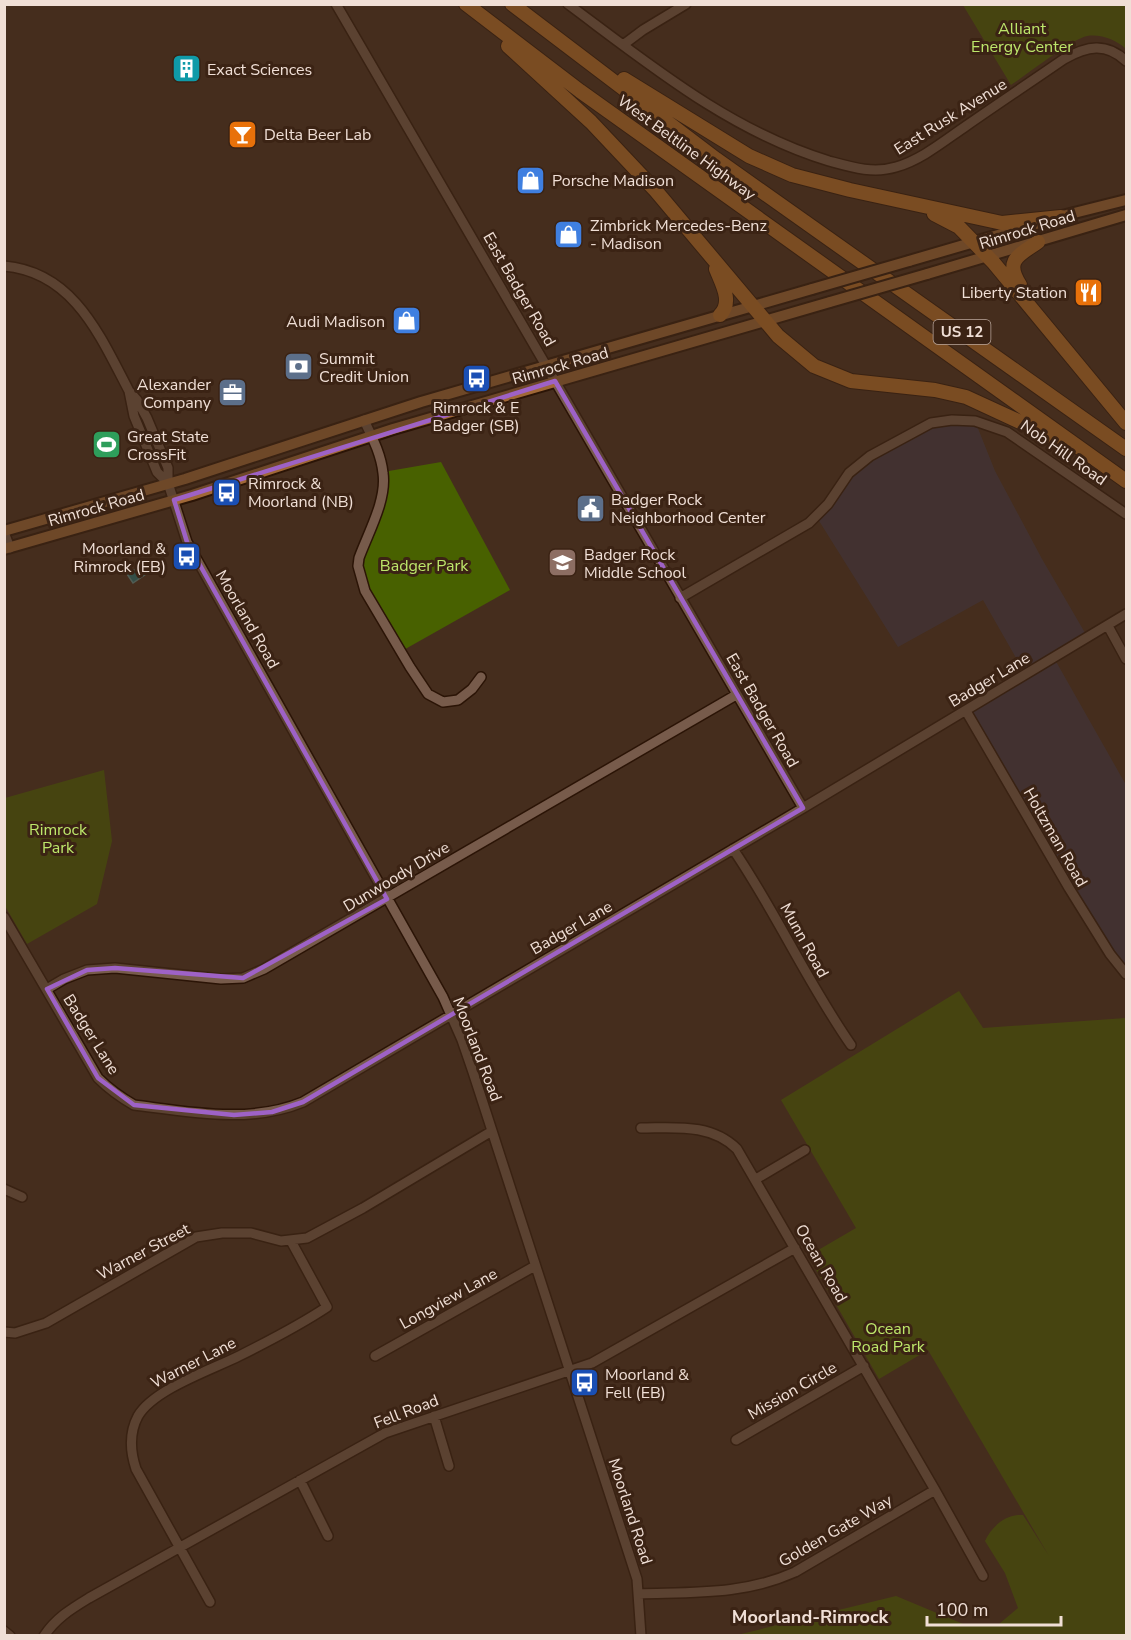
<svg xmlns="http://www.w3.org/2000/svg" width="1131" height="1640" font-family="'Nunito Sans',sans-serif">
	<rect width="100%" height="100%" fill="#452d1d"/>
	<path fill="#3e3748" d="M975 421 995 471 1042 559 1088 638 1054 658 1126 785V974L966 711 1028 673 1023 670 983 600 898 647 816 516 849 473 915 430Z"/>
	<path fill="#486100" d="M963 5H1126V49C1116 40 1102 34 1087 36 1072 39 1026 75 1011 85Z
		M441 462 510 590 400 652 375 610 359 558 370 526 383 472Z
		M104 770 112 841 97 904 27 944 5 906V798Z
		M959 991 983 1028 1126 1018V1635H737L896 1596 968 1626 999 1624 1018 1608 1005 1573 985 1541C992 1526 1006 1514 1023 1515L1049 1556 928 1350 879 1379 808 1256 856 1228 781 1100Z"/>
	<path fill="#21757a" stroke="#5f9596" stroke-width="1.5" d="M141 566 146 574 133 583 127 574Z"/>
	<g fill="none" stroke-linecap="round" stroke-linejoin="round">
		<defs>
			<path id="minor" d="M336 4 803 808
				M568 4C650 65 730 131 829 161 851 167 873 174 896 167 921 160 944 141 966 126 999 103 1032 81 1064 59 1087 46 1106 42 1126 61
				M623 45 643 30 686 4
				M4 266C74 272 100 336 129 391L137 400 147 418 168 468V483L187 542 443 997 462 1040 473 1072 637 1579 641 1636
				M129 391 134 416 157 472 168 483
				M364 420C372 437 381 454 383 473 387 500 368 533 359 558L358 566 365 591 410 667 428 694 443 702 458 700 472 689 481 677
				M4 532 10 548
				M680 598 809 523 828 504 849 473 870 456 931 423 952 420 975 421 1007 432 1126 514
				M1108 626 1126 659
				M966 711 1069 888 1110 954 1126 974
				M733 849C776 912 807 982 851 1045
				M4 917 98 1078C109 1089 120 1097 134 1105 190 1112 250 1124 303 1102L803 808 1126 614
				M47 989 64 979 87 970 115 968 221 979 243 978 264 969 736 695
				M641 1128C674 1128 711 1123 737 1149L935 1490 983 1576
				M756 1179 805 1150
				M4 1189 22 1197
				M4 1332 15 1333 46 1323 196 1237 222 1233H251L281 1241 307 1238 363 1208 492 1131
				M375 1356 535 1266
				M434 1416 449 1466
				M736 1440 864 1366
				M300 1480 328 1536
				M639 1594C694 1592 744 1595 795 1572L935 1490
				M210 1602 136 1469C130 1451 129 1433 138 1416 154 1389 211 1370 239 1356 269 1341 300 1325 327 1307L291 1241
				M4 1631 10 1636
				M44 1636C56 1618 71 1609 89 1598L385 1433 592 1363 795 1248"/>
			<path id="major" d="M1054 218 1126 200
				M909 261 1036 224
				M927 274 1126 215
				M4 531 185 479 421 402 812 289
				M4 549 192 495 393 429 830 302"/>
			<path id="highway" d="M466 4 580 91 1126 481
				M512 4 716 159 1126 449
				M508 46 591 122 656 191 778 336 814 366 851 381 935 390 966 397 1055 438
				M624 79 749 156 792 175 850 190 1002 223 1061 217
				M934 214 959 227 993 262 1126 423
				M716 269C722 284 733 302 720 315
				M1020 285C1004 260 1019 255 1038 242"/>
		</defs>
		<use href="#minor" stroke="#2b1406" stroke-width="12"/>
		<use href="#major" stroke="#2b1406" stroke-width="14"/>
		<use href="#highway" stroke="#2b1406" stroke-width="16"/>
		<use href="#minor" stroke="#775b4b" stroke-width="9"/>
		<use href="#major" stroke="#a06837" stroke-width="10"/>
		<use href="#highway" stroke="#bb7129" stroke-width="14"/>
		<defs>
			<path id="major-bridge" d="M812 289 909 261
				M830 302 927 274"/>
		</defs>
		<use href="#major-bridge" stroke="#2b1406" stroke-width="14" stroke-linecap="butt"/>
		<use href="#major-bridge" stroke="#a06837" stroke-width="10"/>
	</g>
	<path d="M0 0H1131V1640H0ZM555 381 803 808 303 1102 272 1112 234 1115 134 1105 98 1078 47 989 87 970 115 968 243 978 387 899 187 542 174 500Z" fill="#452d1d" fill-opacity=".55" fill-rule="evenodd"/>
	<path fill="none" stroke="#9e62c6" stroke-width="4.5" stroke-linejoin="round" d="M555 381 803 808 303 1102 272 1112 234 1115 134 1105 98 1078 47 989 87 970 115 968 243 978 387 899 187 542 174 500Z"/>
	<defs>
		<symbol id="building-square" viewBox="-11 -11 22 22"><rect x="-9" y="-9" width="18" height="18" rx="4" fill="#0f9aa8" stroke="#3b2314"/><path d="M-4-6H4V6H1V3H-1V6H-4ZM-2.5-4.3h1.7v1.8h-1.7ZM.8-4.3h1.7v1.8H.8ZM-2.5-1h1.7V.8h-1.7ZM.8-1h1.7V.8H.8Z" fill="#fff"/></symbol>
		<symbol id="bar-square" viewBox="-11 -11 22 22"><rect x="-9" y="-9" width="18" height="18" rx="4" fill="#e8710a" stroke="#3b2314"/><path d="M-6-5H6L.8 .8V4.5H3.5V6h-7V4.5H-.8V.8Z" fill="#fff"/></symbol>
		<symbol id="shop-square" viewBox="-11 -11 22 22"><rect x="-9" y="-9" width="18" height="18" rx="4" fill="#3f7fe0" stroke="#3b2314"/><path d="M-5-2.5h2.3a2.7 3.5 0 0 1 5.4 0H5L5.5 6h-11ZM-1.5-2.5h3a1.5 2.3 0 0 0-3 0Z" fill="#fff"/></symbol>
		<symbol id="restaurant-square" viewBox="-11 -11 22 22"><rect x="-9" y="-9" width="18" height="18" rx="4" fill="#e8710a" stroke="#3b2314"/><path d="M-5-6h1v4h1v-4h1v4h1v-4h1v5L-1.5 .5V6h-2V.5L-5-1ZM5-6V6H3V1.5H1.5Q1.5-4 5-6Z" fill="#fff"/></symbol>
		<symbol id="bank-square" viewBox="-11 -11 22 22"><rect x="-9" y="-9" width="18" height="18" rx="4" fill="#5c6f8a" stroke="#3b2314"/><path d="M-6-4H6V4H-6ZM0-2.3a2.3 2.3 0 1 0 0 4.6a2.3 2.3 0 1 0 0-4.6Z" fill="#fff"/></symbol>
		<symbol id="bus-square" viewBox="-11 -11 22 22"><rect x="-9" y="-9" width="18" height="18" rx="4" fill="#1a4fb4" stroke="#3b2314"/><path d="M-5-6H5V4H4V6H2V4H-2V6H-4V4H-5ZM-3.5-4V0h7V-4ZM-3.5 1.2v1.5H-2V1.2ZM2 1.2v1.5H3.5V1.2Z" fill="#fff"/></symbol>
		<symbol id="office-square" viewBox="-11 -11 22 22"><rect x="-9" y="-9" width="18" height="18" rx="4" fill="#5c6f8a" stroke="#3b2314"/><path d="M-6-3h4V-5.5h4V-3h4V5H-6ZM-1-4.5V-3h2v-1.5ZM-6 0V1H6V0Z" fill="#fff"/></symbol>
		<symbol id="stadium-square" viewBox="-11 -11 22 22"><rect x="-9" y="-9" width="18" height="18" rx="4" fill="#2e9e5b" stroke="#3b2314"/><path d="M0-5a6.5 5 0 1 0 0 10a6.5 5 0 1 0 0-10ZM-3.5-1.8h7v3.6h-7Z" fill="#fff"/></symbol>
		<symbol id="civic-square" viewBox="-11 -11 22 22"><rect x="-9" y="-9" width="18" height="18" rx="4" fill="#5c6f8a" stroke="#3b2314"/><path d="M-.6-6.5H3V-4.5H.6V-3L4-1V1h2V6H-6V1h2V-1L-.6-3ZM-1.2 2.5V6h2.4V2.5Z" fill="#fff"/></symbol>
		<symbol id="school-square" viewBox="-11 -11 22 22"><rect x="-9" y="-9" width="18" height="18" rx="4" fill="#8d6e63" stroke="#3b2314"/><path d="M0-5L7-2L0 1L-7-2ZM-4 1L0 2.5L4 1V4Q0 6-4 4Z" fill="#fff"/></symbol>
	</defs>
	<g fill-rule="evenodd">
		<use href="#building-square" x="170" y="52" width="33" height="33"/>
		<use href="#bar-square" x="226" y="118" width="33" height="33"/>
		<use href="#shop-square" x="514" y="164" width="33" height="33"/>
		<use href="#shop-square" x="552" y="218" width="33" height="33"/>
		<use href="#restaurant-square" x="1072" y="276" width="33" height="33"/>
		<use href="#shop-square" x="390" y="304" width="33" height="33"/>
		<use href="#bank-square" x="282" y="350" width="33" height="33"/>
		<use href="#bus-square" x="460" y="362" width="33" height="33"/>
		<use href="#office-square" x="216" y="376" width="33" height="33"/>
		<use href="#stadium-square" x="90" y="428" width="33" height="33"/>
		<use href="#bus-square" x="210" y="476" width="33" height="33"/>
		<use href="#civic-square" x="574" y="492" width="33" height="33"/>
		<use href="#bus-square" x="170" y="540" width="33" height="33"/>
		<use href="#school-square" x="546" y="546" width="33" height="33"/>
		<use href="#bus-square" x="568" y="1366" width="33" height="33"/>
	</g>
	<g text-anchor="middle" stroke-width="6" stroke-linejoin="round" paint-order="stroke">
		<rect fill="#3b2314" stroke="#baa79c" stroke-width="1.5" x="933.5" y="320" width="57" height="24" rx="4.5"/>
		<g font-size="15" font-weight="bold" fill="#f0dfd6">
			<text x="962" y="337">US 12</text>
		</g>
		<g font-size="16" fill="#bde76b" stroke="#3b2314">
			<text x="1022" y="34">Alliant<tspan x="1022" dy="18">Energy Center</tspan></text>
			<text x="424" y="571">Badger Park</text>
			<text x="58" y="835">Rimrock<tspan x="58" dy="18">Park</tspan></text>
			<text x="888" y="1334">Ocean<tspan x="888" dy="18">Road Park</tspan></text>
		</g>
		<g font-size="16" fill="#f0dfd6" stroke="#3b2314" text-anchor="start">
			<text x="207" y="75">Exact Sciences</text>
			<text x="264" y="140">Delta Beer Lab</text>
			<text x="552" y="186">Porsche Madison</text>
			<text x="590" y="231">Zimbrick Mercedes-Benz<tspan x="590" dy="18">- Madison</tspan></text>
			<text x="1067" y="298" text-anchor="end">Liberty Station</text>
			<text x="385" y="327" text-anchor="end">Audi Madison</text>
			<text x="319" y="364">Summit<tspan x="319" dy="18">Credit Union</tspan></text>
			<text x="211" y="390" text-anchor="end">Alexander<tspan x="211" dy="18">Company</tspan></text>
			<text x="476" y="413" text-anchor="middle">Rimrock &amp; E<tspan x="476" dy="18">Badger (SB)</tspan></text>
			<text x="127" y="442">Great State<tspan x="127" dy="18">CrossFit</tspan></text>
			<text x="248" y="489">Rimrock &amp;<tspan x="248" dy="18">Moorland (NB)</tspan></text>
			<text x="611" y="505">Badger Rock<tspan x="611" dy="18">Neighborhood Center</tspan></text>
			<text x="166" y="554" text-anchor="end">Moorland &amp;<tspan x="166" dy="18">Rimrock (EB)</tspan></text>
			<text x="584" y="560">Badger Rock<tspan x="584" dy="18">Middle School</tspan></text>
			<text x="605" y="1380">Moorland &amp;<tspan x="605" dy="18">Fell (EB)</tspan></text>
		</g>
		<g font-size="16" fill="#f0dfd6" stroke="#3b2314">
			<text transform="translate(950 116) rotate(-32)" y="6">East Rusk Avenue</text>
			<text transform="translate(687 147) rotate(36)" y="6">West Beltline Highway</text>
			<text transform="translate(1027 229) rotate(-17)" y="6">Rimrock Road</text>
			<text transform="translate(520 289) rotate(60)" y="6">East Badger Road</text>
			<text transform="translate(560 365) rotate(-16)" y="6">Rimrock Road</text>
			<text transform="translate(1064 452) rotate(35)" y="6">Nob Hill Road</text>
			<text transform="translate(96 507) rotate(-16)" y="6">Rimrock Road</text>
			<text transform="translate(248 619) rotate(60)" y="6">Moorland Road</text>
			<text transform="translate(989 679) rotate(-31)" y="6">Badger Lane</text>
			<text transform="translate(763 710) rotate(60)" y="6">East Badger Road</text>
			<text transform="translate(1056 837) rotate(60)" y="6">Holtzman Road</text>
			<text transform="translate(396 876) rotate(-31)" y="6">Dunwoody Drive</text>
			<text transform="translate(571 927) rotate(-30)" y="6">Badger Lane</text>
			<text transform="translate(805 940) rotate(61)" y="6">Munn Road</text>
			<text transform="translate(92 1034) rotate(58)" y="6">Badger Lane</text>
			<text transform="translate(478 1049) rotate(69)" y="6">Moorland Road</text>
			<text transform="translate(143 1251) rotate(-28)" y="6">Warner Street</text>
			<text transform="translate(822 1263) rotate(60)" y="6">Ocean Road</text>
			<text transform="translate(448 1298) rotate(-29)" y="6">Longview Lane</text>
			<text transform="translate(193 1362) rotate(-27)" y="6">Warner Lane</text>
			<text transform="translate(792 1390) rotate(-30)" y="6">Mission Circle</text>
			<text transform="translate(406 1411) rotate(-21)" y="6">Fell Road</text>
			<text transform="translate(631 1511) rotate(72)" y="6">Moorland Road</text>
			<text transform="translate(835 1530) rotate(-30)" y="6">Golden Gate Way</text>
		</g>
		<g font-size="18" font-weight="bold" fill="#f0dfd6" stroke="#3b2314">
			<text x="810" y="1623">Moorland-Rimrock</text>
		</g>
	</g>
	<rect width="1131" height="1640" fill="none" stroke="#f0dfd6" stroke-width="12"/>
	<path d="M927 1616v9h134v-9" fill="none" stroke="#f0dfd6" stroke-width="3"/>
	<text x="936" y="1616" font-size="18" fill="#f0dfd6" stroke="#3b2314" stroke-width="4.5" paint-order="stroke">100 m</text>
</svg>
